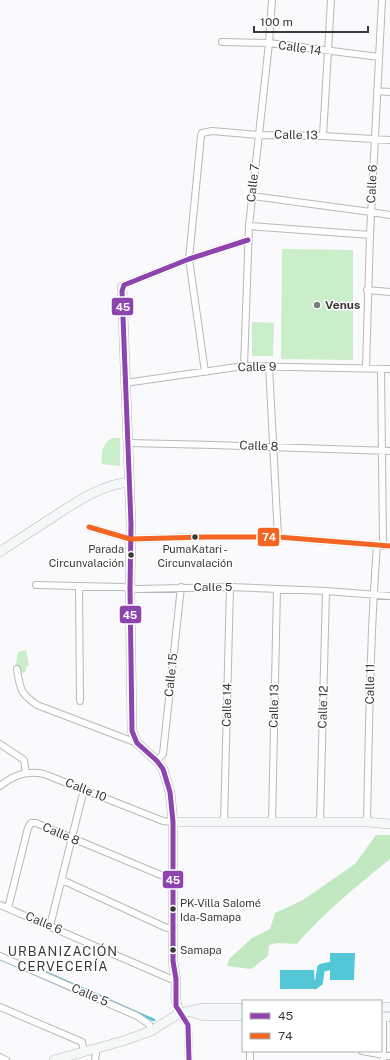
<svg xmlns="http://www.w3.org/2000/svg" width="390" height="1060" font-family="'Public Sans',sans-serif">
	<rect width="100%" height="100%" fill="#faf9fb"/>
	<path fill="#caedca" d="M282 249 353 250V360L281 359Z
		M252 322 274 323 273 356H252Z
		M112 438H120V466L102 464C101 453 102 444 112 438Z
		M26 650 29 665 26 667V671L23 673 15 669 18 652Z"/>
	<path fill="#c2e8c2" d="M376 835H390V859C357 886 324 912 297 944L278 943 269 945 268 956 251 969 227 966 229 959 252 938 270 929 275 913 303 900 355 864Z"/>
	<path fill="#53c7d5" d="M330 953H355L354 980H330Z
		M280 970H314L315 989H280Z"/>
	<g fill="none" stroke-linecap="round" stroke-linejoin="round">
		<path stroke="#53c7d5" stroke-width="2.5" d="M0 959 82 995
			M45 972 154 1020"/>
		<path stroke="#53c7d5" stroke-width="8" d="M315 985 319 982 321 968 330 966"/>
		<defs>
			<path id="street" d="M222 42 269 43 379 57
				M377 91 390 92
				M323 136 331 0
				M252 196 371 212 390 215
				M249 226 370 235
				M122 287 124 285 189 259 248 240
				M367 290 390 292
				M244 366 249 226 269 43 272 0
				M269 366 278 537
				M366 368 370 235 382 0
				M381 369 383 546
				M205 372 189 259 201 136 202 133 212 131 259 135 323 136 390 140
				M125 383 244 366 390 369
				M129 443 213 445 390 451
				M89 527 130 539 207 537H278L390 546
				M36 585 122 587 138 589 230 587 326 591 390 596
				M79 586 80 701
				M17 669C20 689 20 693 37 705L137 743
				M0 744 24 760 26 773
				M157 761 163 754 181 587
				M0 786C14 775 27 770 44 774L163 821 173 822
				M320 822 326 591
				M367 822C369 730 370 637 377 545
				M224 823 230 587
				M272 823 277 589
				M62 880 167 928H173
				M0 905 171 979H176
				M8 908 28 828 31 823H36L168 878H173
				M50 926 82 797 85 789
				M0 956 137 1016 149 1024 151 1031
				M0 1007 82 1042 84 1051
				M180 1013 188 1025 189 1060
				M95 1048 96 1054 95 1060
				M362 1051 390 1056
				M0 1057 6 1060
				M250 1060V1051
				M383 1060V1015"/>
			<path id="secondary" d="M122 287 131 524 130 588 132 731 137 743 157 761 163 769 170 792 173 822V961C174 967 175 974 176 981 176 992 174 1002 180 1013
				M0 552C14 542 29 533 44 523 71 506 97 485 130 482
				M173 822H367L390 824
				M381 1007H390
				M191 1012 204 1016H243
				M381 1017H390
				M54 1060 123 1041 151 1031 180 1013 204 1008H243"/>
		</defs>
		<use href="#street" stroke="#b9b8ba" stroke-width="8"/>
		<use href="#secondary" stroke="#b9b8ba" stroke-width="10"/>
		<use href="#street" stroke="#fefefe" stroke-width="6"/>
		<use href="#secondary" stroke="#f5f8f9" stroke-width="9"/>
		<defs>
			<path id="bus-1" d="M189 1060 188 1025 176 1006V979L173 961V822L170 792 163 769 157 761 137 743 132 731 130 588 131 524 122 291 124 285 189 259 248 240"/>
			<path id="bus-2" d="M89 527 130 539 207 537H278L390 546"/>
		</defs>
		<use href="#bus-1" stroke="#fff" stroke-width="8"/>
		<use href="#bus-2" stroke="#fff" stroke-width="8"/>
		<use href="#bus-1" stroke="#8e44ad" stroke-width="5"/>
		<use href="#bus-2" stroke="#f26522" stroke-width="5"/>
	</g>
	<circle fill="#7d7c7e" stroke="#fff" stroke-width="1.5" cx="317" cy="305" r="4"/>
	<g fill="#39383a" stroke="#fff" stroke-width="1.5">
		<circle cx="195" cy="537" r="3.5"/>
		<circle cx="131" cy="555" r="3.5"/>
		<circle cx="173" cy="909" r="3.5"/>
		<circle cx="173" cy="950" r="3.5"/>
	</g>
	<g text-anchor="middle" stroke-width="3" stroke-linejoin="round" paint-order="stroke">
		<g font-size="11" fill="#39383a" stroke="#fff" text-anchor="start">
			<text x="124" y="553" text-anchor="end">Parada<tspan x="124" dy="14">Circunvalación</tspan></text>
			<text x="195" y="553" text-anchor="middle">PumaKatari -<tspan x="195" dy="14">Circunvalación</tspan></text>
			<text x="180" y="907">PK-Villa Salomé<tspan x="180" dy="14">Ida-Samapa</tspan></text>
			<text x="180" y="954">Samapa</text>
		</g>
		<g font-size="12" fill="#39383a" stroke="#fff">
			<text transform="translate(300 48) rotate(8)" y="4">Calle 14</text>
			<text transform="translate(296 135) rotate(1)" y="4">Calle 13</text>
			<text transform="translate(253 183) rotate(-84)" y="4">Calle 7</text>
			<text transform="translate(372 184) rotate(-87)" y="4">Calle 6</text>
			<text transform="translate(257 367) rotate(-1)" y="4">Calle 9</text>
			<text transform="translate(259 446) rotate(2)" y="4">Calle 8</text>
			<text x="213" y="591">Calle 5</text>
			<text transform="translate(171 675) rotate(-84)" y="4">Calle 15</text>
			<text transform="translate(370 684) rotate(-89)" y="4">Calle 11</text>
			<text transform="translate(227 705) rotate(-89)" y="4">Calle 14</text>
			<text transform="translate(274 706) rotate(-89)" y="4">Calle 13</text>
			<text transform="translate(323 707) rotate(-88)" y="4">Calle 12</text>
			<text transform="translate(86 790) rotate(22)" y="4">Calle 10</text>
			<text transform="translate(61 834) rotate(23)" y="4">Calle 8</text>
			<text transform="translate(44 923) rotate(23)" y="4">Calle 6</text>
			<text transform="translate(90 995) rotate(23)" y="4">Calle 5</text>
		</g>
		<g font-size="12" font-weight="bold" fill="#39383a" stroke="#fff" text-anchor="start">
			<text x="325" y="309">Venus</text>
		</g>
		<g font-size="13" letter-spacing="1" fill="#39383a" stroke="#fff">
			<text x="63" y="956">URBANIZACIÓN<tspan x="63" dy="15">CERVECERÍA</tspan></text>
		</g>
	</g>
	<g stroke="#fff" stroke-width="1.5">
		<rect x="111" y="297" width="23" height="19" rx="4" fill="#8e44ad"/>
		<rect x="257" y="527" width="23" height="20" rx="4" fill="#f26522"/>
		<rect x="119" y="605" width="23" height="19" rx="4" fill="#8e44ad"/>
		<rect x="162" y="870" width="22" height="19" rx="4" fill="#8e44ad"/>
	</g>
	<g font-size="11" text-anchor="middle" font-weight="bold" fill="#fff">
		<text x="123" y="311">45</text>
		<text x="269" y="541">74</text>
		<text x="130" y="619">45</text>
		<text x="173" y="884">45</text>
	</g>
	<rect x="242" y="1000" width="140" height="52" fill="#ffffff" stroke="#b0afb0"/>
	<rect x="250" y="1013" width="20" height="6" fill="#8e44ad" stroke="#b0afb0"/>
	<text x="278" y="1020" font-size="12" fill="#39383a">45</text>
	<rect x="250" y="1033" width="20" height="6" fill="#f26522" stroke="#b0afb0"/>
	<text x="278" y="1040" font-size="12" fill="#39383a">74</text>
	<path d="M254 26v6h114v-6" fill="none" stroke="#39383a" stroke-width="2"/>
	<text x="260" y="26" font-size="12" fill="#39383a" stroke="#ffffff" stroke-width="3" paint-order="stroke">100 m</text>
</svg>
